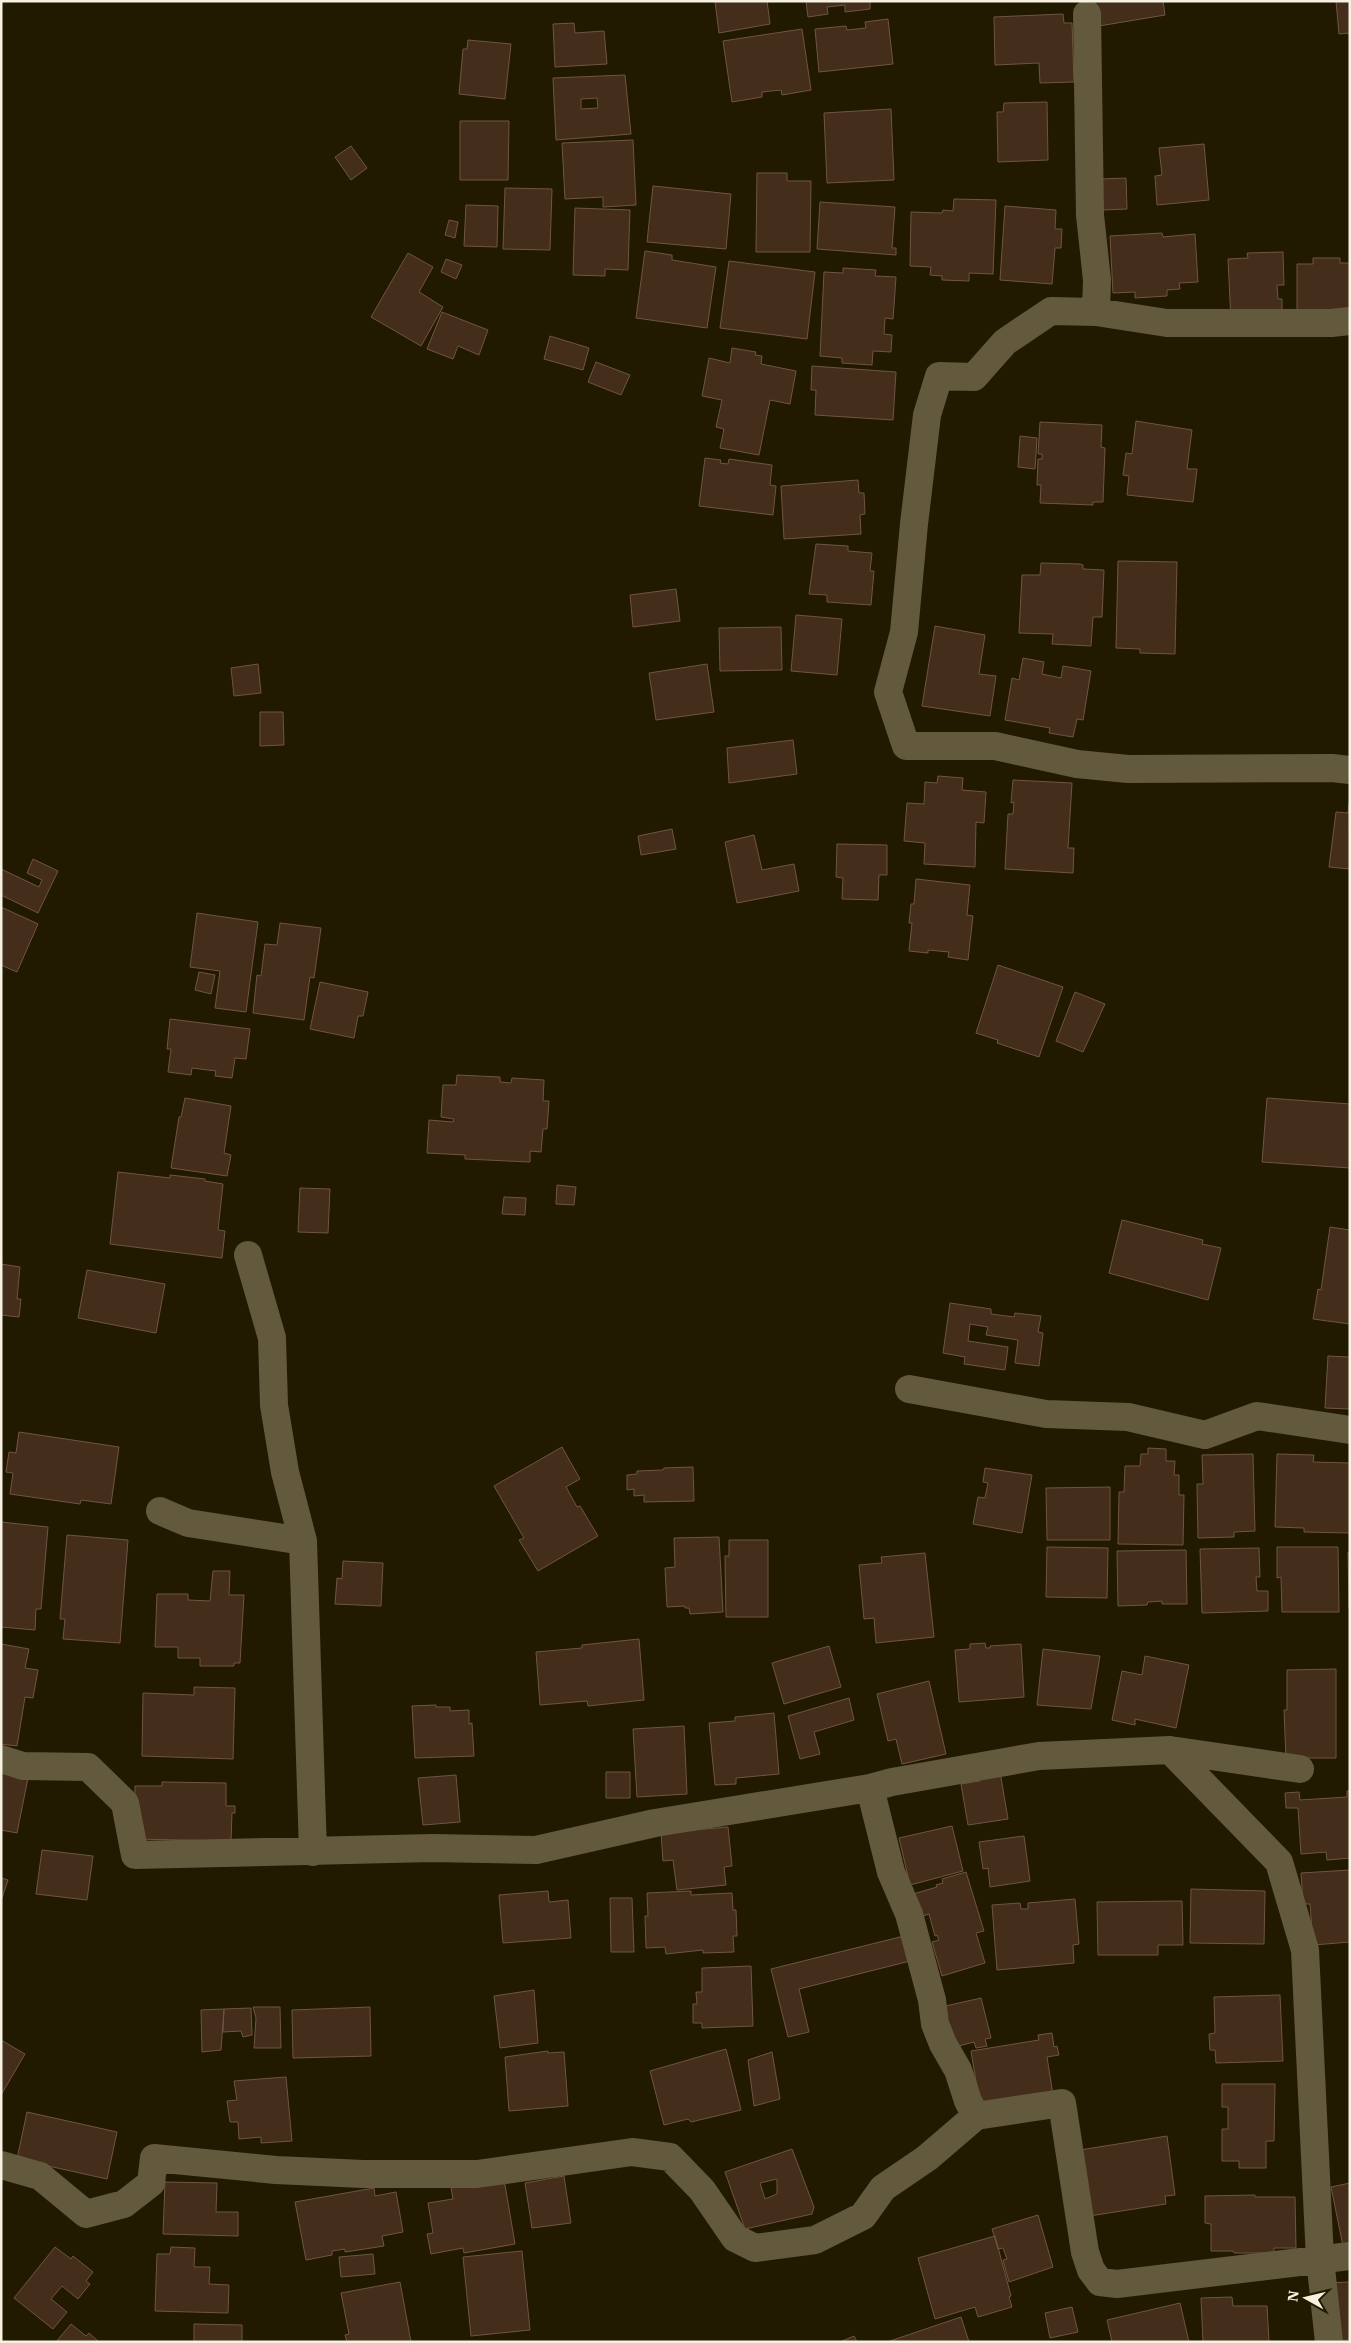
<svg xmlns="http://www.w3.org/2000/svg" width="1351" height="2343" font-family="'IBM Plex Serif',serif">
	<rect width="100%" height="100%" fill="#221a00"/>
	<path fill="#452d1b" stroke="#6f5542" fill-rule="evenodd" d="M715 1H767L770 24 719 33Z
		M806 1H870V9L845 12V5L827 7 828 14 808 17Z
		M1095 1H1163L1165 15 1099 26Z
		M1336 1H1350V33L1339 34Z
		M1063 14 1064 23H1072L1074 82 1040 83 1039 63 995 65 994 17Z
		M888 19 893 64 819 72 815 29 846 26 847 30 866 28 865 22Z
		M574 23 575 33 604 31 607 64 555 67 553 24Z
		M802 29 811 90 782 95 781 90 762 92V97L732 102 723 41Z
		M468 40 511 44 505 99 459 94 463 49H467Z
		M625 75 631 134 556 140 553 78ZM597 98 598 108 581 109V99Z
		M1047 102 1048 160 998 162 997 112H1003L1004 103Z
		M891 109 894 180 827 183 824 113Z
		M460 121H509L508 180H460Z
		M633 140 636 205 603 207V197L565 199 562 143Z
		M1204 144 1209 200 1157 205 1155 176 1162 175 1159 148Z
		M351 146 367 168 351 180 335 157Z
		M757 173H787V181H811L810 252H756Z
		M1126 178 1127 209 1103 210 1101 179Z
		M653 186 731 194 726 249 647 242Z
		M505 188 552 189 550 250 503 249Z
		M954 199 996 200 993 274 969 273V281L942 280V276L930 275 931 267 910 266 911 212 942 213 943 210 953 211Z
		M820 202 895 207 892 248H896V255L817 249Z
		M466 205 498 206 497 247 464 246Z
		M1005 206 1056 210 1055 229H1062L1061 248H1055L1052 284 1000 280Z
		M575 208 630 210 628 270 605 269V276L573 275Z
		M449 220 458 222 455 238 445 235Z
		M1162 233 1163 237 1195 234 1198 282 1179 283 1180 289 1167 290V296L1135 298V292L1113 293 1110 236Z
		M645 251 672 255V260L716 267 707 328 636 318Z
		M1283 252 1284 285H1277L1278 299H1282V319L1231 321 1228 259 1248 258 1247 253Z
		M408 253 433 267 419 292 443 307 421 346 371 317Z
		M1313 258H1340V263H1350V316H1297V264H1313Z
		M446 259 462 265 456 279 441 272Z
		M729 261 815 272 807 339 720 328Z
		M843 268 876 270 875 276 896 277 893 319 885 318 884 334 892 335 891 352 873 351 872 365 842 363V358L820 356 824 272 843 273Z
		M442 312 488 330 479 355 458 346 453 359 427 349Z
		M550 336 589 348 583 370 544 359Z
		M732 348 756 352 755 355 762 356 761 364 796 371 790 404 770 400 759 455 720 448 724 429 716 427 722 400 702 396 709 358 730 363Z
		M596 362 630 375 621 395 588 382Z
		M812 366 896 372 893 420 815 415 816 390H811Z
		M1136 421 1192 430 1187 469H1197L1193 502 1127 495 1129 476 1123 475 1126 453 1132 454Z
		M1040 422 1102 425 1101 447 1105 448 1103 502H1093V505L1040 503 1041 485H1037L1038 459H1042V454H1038Z
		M1020 436 1037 438 1035 469 1018 467Z
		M705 458 721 460 720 463 728 464 729 459 772 465 770 485 776 486 773 515 699 506Z
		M858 480 859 493H864L865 514 860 515 861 534 784 539 781 486Z
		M816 544 848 546V551L872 553 870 571H874L871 605 827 602V595L809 594Z
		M1118 561 1177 562 1175 654 1140 653V649L1116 648Z
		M1041 563 1080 564 1083 565V569L1104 570 1102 617H1093L1091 646 1052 644 1053 634 1019 633 1022 575H1040Z
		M676 589 680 621 633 627 630 595Z
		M796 615 842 619 837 675 791 671Z
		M935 626 985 635 979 674 996 676 990 716 922 706Z
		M781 627 782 670 720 671 719 628Z
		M1023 658 1044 662 1042 674 1061 678 1063 666 1091 671 1083 720 1077 719 1073 737 1049 733 1050 728 1005 720 1012 678 1019 680Z
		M258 664 261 693 234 696 231 668Z
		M707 664 714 712 656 720 649 673Z
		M260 712H283L284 745 260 746Z
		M793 740 797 774 729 783 727 748Z
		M938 776 963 778 962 790 986 792 984 823 976 822 975 867 924 864 925 843 904 841 907 803 924 804 925 782 937 783Z
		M1013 780 1072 783 1068 848H1074L1073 873 1005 869 1008 814H1013L1014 802 1011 803Z
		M1349 803 1350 869 1329 867 1336 812 1348 813Z
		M672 829 676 849 641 855 638 836Z
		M754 835 762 870 794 864 799 891 737 903 725 842Z
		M837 844 887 845V875H879L878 900 842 899 843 878 836 877Z
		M33 859 58 871 38 913 1 895V869L39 887 42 880 27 873Z
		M916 879 970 885 967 915 973 916 968 960 948 957 949 952 928 950V953L909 951 912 923H909L911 904H914Z
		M1 907 38 924 17 972 1 965Z
		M197 913 258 922 246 1012 215 1008 220 971 190 967Z
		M280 923 321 928 314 978 310 977 304 1020 253 1013 257 975 261 976 265 944 277 945Z
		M998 965 1063 987 1039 1057 997 1043 998 1040 976 1033Z
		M199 972 215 975 211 994 195 990Z
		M320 982 368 992 363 1016H358L354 1038 310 1029Z
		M1075 992 1105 1004 1083 1052 1056 1041Z
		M170 1019 250 1029 246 1059 235 1058 232 1078 215 1076 216 1071 192 1068 191 1075 168 1072 171 1049H167Z
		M457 1075 500 1077V1082L511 1083 512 1078 544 1080 543 1101H549L547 1129H543L541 1152 530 1151V1162L465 1159V1155L427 1153 429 1120 453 1122 454 1119 441 1117 443 1085H456Z
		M185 1098 231 1106 224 1153 231 1155 227 1176 171 1168 179 1117H181Z
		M1267 1098 1350 1104V1168L1262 1162Z
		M118 1172 170 1178V1175L205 1179V1181L223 1184 218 1230 225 1231 222 1258 110 1244Z
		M557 1185 576 1187 574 1205 556 1204Z
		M300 1188 330 1189 328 1233 298 1232Z
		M504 1197 526 1198 525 1215 502 1214Z
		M1122 1220 1203 1240 1202 1244 1221 1248 1208 1300 1109 1273Z
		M1330 1227 1350 1230V1324L1313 1319 1318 1289 1321 1290Z
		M1 1264 20 1267 17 1299H21L19 1317 1 1315Z
		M87 1270 165 1284 156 1333 78 1318Z
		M950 1303 991 1309V1314L1014 1317 1015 1313 1041 1316 1038 1332 1043 1333 1039 1366 1015 1363 1018 1340 986 1335 988 1327 970 1324 968 1341 1008 1347 1005 1370 964 1364 965 1357 943 1353Z
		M1328 1356 1350 1357V1409L1325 1408Z
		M19 1432 119 1447 111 1504 81 1500 80 1504 10 1494 13 1473 6 1472 9 1452 16 1453Z
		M562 1447 580 1479 566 1487 577 1507 580 1506 598 1536 538 1571 519 1540 524 1538 494 1486Z
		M1148 1448 1166 1449V1461H1175L1174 1475H1179V1495H1184L1183 1545 1118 1544 1119 1492H1124L1125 1466H1140L1141 1454H1148Z
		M1253 1454 1255 1531 1234 1532V1537L1198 1538 1197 1484H1203L1202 1455Z
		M1277 1454 1314 1455 1313 1462 1350 1463V1533L1304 1532V1528L1275 1527Z
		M693 1467 694 1501 644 1502V1495L634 1496V1489L627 1490V1475L637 1474V1471L663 1470 664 1468Z
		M985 1468 1032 1475 1022 1533 973 1524 978 1497 985 1498 988 1483 983 1482Z
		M1110 1487V1540H1047L1046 1488Z
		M1 1522 48 1527 41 1609H36L35 1630 1 1627Z
		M67 1535 128 1540 120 1643 63 1639 65 1619H60Z
		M719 1537 723 1612 690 1614 689 1608H685V1606L667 1607 665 1568 675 1567 674 1538Z
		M729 1540H768V1617H726L725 1556H729Z
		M1047 1547 1108 1548 1107 1598 1046 1597Z
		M1277 1547H1338L1339 1612H1282L1281 1577 1277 1578Z
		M1259 1548 1260 1577H1256L1257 1591H1268V1611L1202 1613 1200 1549Z
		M1186 1550 1187 1604H1162V1601L1148 1602 1147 1605 1118 1606 1117 1551Z
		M1348 1552H1350V1608H1349Z
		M925 1553 934 1637 876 1643 874 1618 864 1619 859 1565 882 1563 881 1557Z
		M343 1561 383 1563 381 1606 335 1604 337 1578 342 1579Z
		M213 1571H230L229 1595H244L240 1663H234V1666H200V1658H178V1647H155L157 1594H188V1600L210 1601Z
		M639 1639 644 1700 588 1706 587 1701 540 1705 536 1652 582 1648V1645Z
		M985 1643 986 1648H990V1646L1021 1644 1024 1697 959 1702 955 1650 970 1649V1644Z
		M1 1644 29 1649 25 1668 38 1670 33 1698 25 1697 17 1746 1 1744Z
		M829 1646 841 1687 784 1704 772 1663Z
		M1043 1649 1100 1656 1091 1709 1037 1705Z
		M1145 1656 1189 1665 1176 1728 1135 1719V1725L1112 1720 1122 1671 1142 1675Z
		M1336 1669V1758H1286L1284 1710H1287V1670Z
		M929 1681 946 1754 902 1764 896 1739 888 1741 877 1694Z
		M194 1687 235 1688 233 1759 142 1756 143 1693 194 1695Z
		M849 1698 854 1720 814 1732 820 1754 800 1759 788 1716Z
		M436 1705V1707H450V1711L469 1710V1724L472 1723 474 1756 415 1758 412 1706Z
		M774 1713 779 1774 736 1778V1784L715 1785 709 1723 735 1721V1717Z
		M684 1726 687 1794 637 1797 633 1729Z
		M606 1772H630V1798H606Z
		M1000 1772 1008 1819 968 1825 961 1784 980 1781 979 1776Z
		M1 1773 28 1778 17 1833 1 1830Z
		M456 1775 460 1822 423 1825 418 1778Z
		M162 1782 226 1783V1806H235V1813H232L231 1841 134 1839 135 1786H162Z
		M1347 1791H1350V1858L1327 1860 1326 1852 1301 1854 1298 1808H1286L1285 1793 1299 1792 1300 1800 1347 1797Z
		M952 1826 963 1871 910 1885 899 1838Z
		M728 1827 732 1866 724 1867 726 1885 677 1890 673 1860 663 1861 661 1833Z
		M1024 1836 1030 1881 990 1887 988 1868 983 1869 979 1842Z
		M42 1850 93 1856 87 1900 36 1894Z
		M1350 1870V1942L1313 1945 1310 1904H1303L1301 1873Z
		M966 1872 984 1931 976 1933 985 1963 942 1976 932 1942 939 1940 937 1935 935 1936 929 1914 920 1917 913 1894 937 1887 936 1885 943 1883 942 1879Z
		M1 1878 8 1880 1 1901Z
		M1191 1889 1265 1891 1264 1944 1190 1943Z
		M548 1891 549 1902 568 1900 571 1938 503 1943 499 1895Z
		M691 1891V1895L732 1893 733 1910H736L737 1936H733L734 1952 703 1953V1950L666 1954 665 1947 646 1948 645 1916H648L647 1893Z
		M610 1898H632L634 1952H611Z
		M1075 1899 1079 1944 1073 1945 1074 1963 997 1970 992 1905 1020 1903 1021 1909H1028V1903Z
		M1182 1901 1183 1945H1158V1955H1098L1097 1902Z
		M904 1936 910 1961 799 1989 809 2032 788 2037 771 1969Z
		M751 1966 753 2026 702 2028V2023H693V2004H697L696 1992H702V1968Z
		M534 1990 538 2043 500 2048 494 1996Z
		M1280 1995 1283 2061 1216 2063 1215 2050H1210L1209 2034 1215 2033 1214 1997Z
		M981 1998 991 2038 985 2039 987 2046 976 2048 974 2042 951 2048 941 2007Z
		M253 2007H280L281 2048H254L256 2018Z
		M370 2007 371 2056 293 2058 292 2010Z
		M251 2008 252 2035 243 2037 241 2031 223 2032 224 2009Z
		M224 2009 221 2050 202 2052 201 2010Z
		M1052 2033 1054 2047 1057 2046 1059 2055 1047 2057 1053 2095 980 2106 971 2051 1039 2040 1038 2035Z
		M1 2040 25 2054 1 2095Z
		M726 2049 741 2110 691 2122 688 2119 664 2125 650 2071Z
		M548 2051V2053L564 2052 568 2106 509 2111 505 2057Z
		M772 2052 780 2099 754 2106 748 2060Z
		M286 2077 292 2141 261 2143V2137L239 2139 238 2122H230L227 2101 237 2100 234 2081Z
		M1222 2084H1275L1274 2141H1266V2168H1239V2161H1222V2129H1228V2107H1222Z
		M27 2112 117 2132 107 2179 17 2159Z
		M1167 2136 1175 2195 1165 2196 1166 2204 1083 2217 1074 2151Z
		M792 2149 814 2207 812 2214 745 2229 725 2172ZM777 2179V2194L765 2199 760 2183Z
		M564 2176 571 2223 532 2228 525 2183Z
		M504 2179 515 2244 464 2253 463 2248 431 2254 427 2234 433 2233 428 2203 453 2199 451 2188Z
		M165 2182 217 2183 216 2212H238V2236L163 2234Z
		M1350 2183V2245L1343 2246 1331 2187Z
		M374 2188 375 2196 396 2192 403 2232 382 2236 384 2246 345 2252V2249L332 2251V2255L306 2260 295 2202Z
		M1255 2195V2197H1295L1296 2248H1274V2253H1234L1233 2251H1211V2224L1205 2223V2196Z
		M1038 2215 1053 2267 1009 2282 1003 2260 1007 2259 1003 2248 998 2249 992 2229Z
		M995 2236 1011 2296 1009 2297 1012 2307 978 2317 975 2307 935 2319 918 2258Z
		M55 2247 71 2259 73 2256 93 2272 86 2281 90 2284 78 2299 62 2286 51 2299 67 2312 53 2329 14 2298Z
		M171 2247 195 2248 194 2267H210L209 2284 229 2285 228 2313 155 2311 157 2254H170Z
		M522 2251 530 2330 471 2336 463 2257Z
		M373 2254 375 2274 341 2277 339 2257Z
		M400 2282 411 2342H347L345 2335 349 2334 341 2293Z
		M1350 2282V2340L1331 2341 1327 2283Z
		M1232 2297 1233 2306H1267L1269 2342H1203L1201 2298Z
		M1180 2303 1189 2342H1112L1107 2320Z
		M1072 2307 1078 2332 1050 2338 1045 2313Z
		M961 2317 969 2342H887Z
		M71 2324 86 2336 89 2333 99 2342H56Z
		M194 2324 242 2325V2342H194Z
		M854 2336 857 2342H840Z"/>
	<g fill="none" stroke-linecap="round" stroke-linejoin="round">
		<path stroke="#635a3d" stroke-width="28" d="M1087 14 1090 215 1097 280 1096 312
			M1350 321 1331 323H1167L1096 312 1051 311 1005 342 974 377 939 376 927 415 914 524 904 632 888 692 906 746H995L1077 764 1128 769 1332 768 1350 770
			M248 1255 272 1338 274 1405 285 1472 303 1541 313 1852
			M909 1389 1046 1414 1128 1417 1205 1435 1257 1416 1350 1430
			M160 1511 188 1523 303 1541
			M1170 1750 1279 1862 1305 1950 1320 2259 1329 2342
			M1 1759 23 1766 88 1767 125 1803 135 1855 433 1848 536 1850 655 1823 870 1788 892 1782 1039 1756 1170 1750 1300 1769
			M870 1788 891 1872 909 1914 932 2000 935 2024 943 2044 958 2070 968 2101 976 2116 1062 2103 1085 2252 1091 2270 1100 2282 1117 2284 1350 2256
			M1 2165 40 2176 86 2214 124 2204 151 2183 154 2158 276 2170 363 2174H477L632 2152 670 2157 702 2190 735 2238 755 2248 815 2240 863 2216 883 2188 927 2158 976 2116"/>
	</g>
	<rect width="1351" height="2343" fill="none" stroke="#f6f1e1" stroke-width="5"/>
	<g transform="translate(1306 2298) rotate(278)" stroke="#221a00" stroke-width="4" paint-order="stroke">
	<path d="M0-4L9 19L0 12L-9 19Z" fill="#f6f1e1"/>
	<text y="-8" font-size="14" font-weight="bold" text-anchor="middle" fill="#f6f1e1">N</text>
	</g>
</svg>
